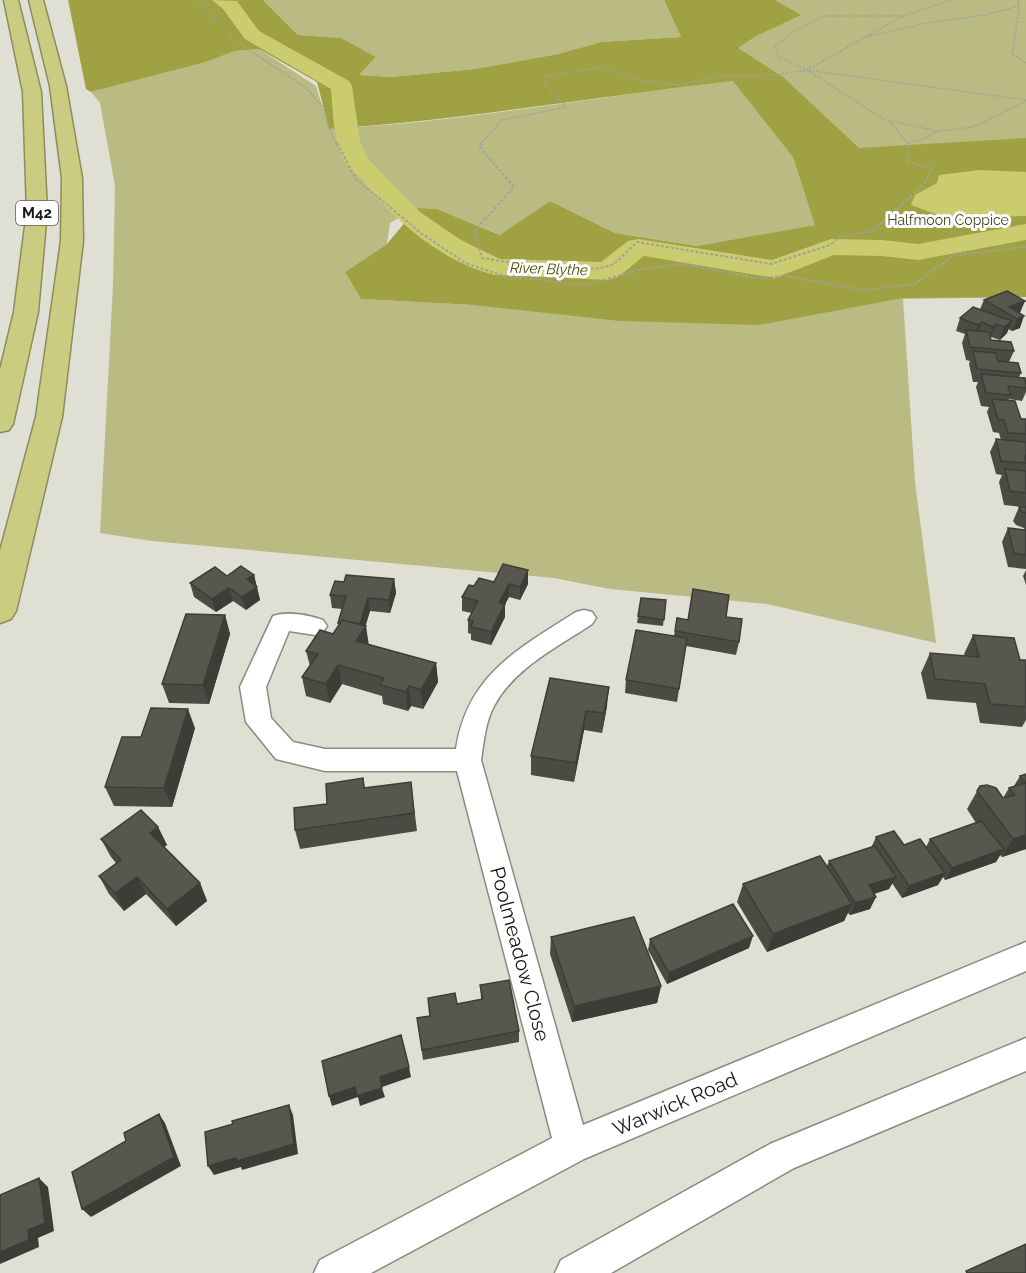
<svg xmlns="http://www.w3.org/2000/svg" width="1026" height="1273" font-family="Raleway,sans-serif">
	<rect width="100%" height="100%" fill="#dfdfd4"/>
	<path fill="#b9bb82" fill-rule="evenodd" d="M263 0H664L681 37 601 42 558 54 475 69 391 77 359 75 376 57 340 38 298 35Z
		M775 0H1026V297L903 299 915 482 936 643 767 604 610 589 554 578 152 541 100 533 113 285 115 186 100 103 91 92 206 62 235 51 259 49 316 86 329 129C464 122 598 96 733 81L687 22 792 11ZM794 160 902 298 473 305 361 299 345 272 387 244 390 223 417 208 437 209 501 235 550 201 615 233 697 246 816 225Z"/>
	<path fill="#a0a143" d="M68 0H263L298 35 341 38 376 57 359 75 391 77 475 69 558 54 601 42 681 37 664 0H775L801 15 756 36 738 48 783 77 859 148 1026 138V297L903 298 759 325 620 321 473 305 361 299 345 272 387 244 417 208 437 209 500 235 550 201 615 233 697 246 815 225 793 157 733 81C598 96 465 120 329 129L317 82 259 49 235 51 206 62 91 92 86 89Z"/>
	<path fill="#cacc6f" d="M979 170 1026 172V216L946 218 911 205 915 195 937 183 939 175Z"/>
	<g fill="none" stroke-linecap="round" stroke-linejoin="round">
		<path fill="#cacc6f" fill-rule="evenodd" d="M212 0 237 1 259 31 349 81 352 86 360 141 368 159 420 212 461 240 500 259 601 262 628 241 638 239 772 260 831 239 882 240 918 244 1026 224V240L918 260 882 256 834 255 775 278 644 256 618 277 608 280 495 275C442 262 396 222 363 181 357 173 348 169 344 161 333 138 333 113 331 89L245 39 223 9Z"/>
		<defs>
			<path id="minor" d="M584 610 592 612 596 618 592 624C558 647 514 668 494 706 485 723 484 742 481 760L583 1125 1026 942V971L584 1159 371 1273H314L320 1260 552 1138 457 771H325L276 759 246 722 240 687 273 616C288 611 308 615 323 620L327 626 323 632 315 635 289 631 266 687 271 718 293 742 325 749H456C467 675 518 649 576 612Z
				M1026 1038V1071L794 1168 611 1273H555L561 1260 770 1144Z"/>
			<path id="motorway" d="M4 0H18L41 92 47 211 38 312 13 424 9 430 0 432V370L14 312 27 211 23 92Z
				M29 0H43L66 86 82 178 83 241 62 417 16 611 11 619 0 623V551L36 417 61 241 62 178 50 86Z"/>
		</defs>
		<use href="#minor" stroke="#8b8b81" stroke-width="3"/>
		<use href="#motorway" stroke="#8c8d5c" stroke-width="3"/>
		<path stroke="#a2a299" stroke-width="1.5" stroke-dasharray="2 1.5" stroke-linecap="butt" d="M197 0 236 41 305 87 322 106 329 129 337 145
			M950 0 903 16H824L796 30 775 47 779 57 807 70 1026 100
			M1018 0 1019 10 1012 54 1026 63
			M903 16 807 70 885 120 937 131 973 127 1026 101
			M867 37 927 23 985 15 1019 6
			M889 120 909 145
			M909 142 924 139 937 131
			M480 145 502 120 566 107 540 78 604 66 642 81 680 85 721 76 773 75 807 70"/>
		<path stroke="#a2a299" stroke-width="2" stroke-dasharray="3 2" stroke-linecap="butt" d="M337 143 356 179 421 233 465 263 504 276 587 285 638 270 682 264 758 278 787 276 864 290 915 284 954 255 1026 247
			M482 143 479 146 514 187 474 231 482 258C509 262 590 277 613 264 621 259 629 249 637 242L771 264 830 245 839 237 873 231 925 183 932 169 908 162 909 143"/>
		<use href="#minor" fill="#fff" fill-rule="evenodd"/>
		<use href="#motorway" fill="#cacc82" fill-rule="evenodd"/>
	</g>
	<path fill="#4b4b43" d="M984 300 1020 313V328L1012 331 1008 329 1007 333 1000 340 991 337 990 338 991 340 1014 351 1009 362 1021 373 1019 377 1026 382V392L1022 401 1009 399V400L1021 419H1026V569L1008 567 1002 542 1008 528 1025 530 1024 528 1016 525 1013 521 1019 507H1024L1004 505 999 482 1002 475 996 474 990 452 996 439 1001 440 999 433 993 432 987 412 989 407 981 406 976 387 978 382H973L969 364 970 361 966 360 962 343 965 334 956 331 960 318 980 309Z
		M1026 570V585L1023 576Z
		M254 575 260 600 246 610 233 601 216 612 194 597 190 583 227 576Z
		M394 579 396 593 390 613 370 611 365 626 368 644 436 663 438 682 423 709 411 706 408 711 383 704 382 696 342 684 330 703 306 696 302 677 310 666 306 651 333 634 338 626V623L342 609 332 608 330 595 344 582Z
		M494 582 528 584 520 600 509 597 505 604V617L491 645 471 640V634L468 633V620L472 613 462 611V597Z
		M641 598 666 600 663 626 637 623Z
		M225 615 230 634 209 704 169 703 162 684Z
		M726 617 739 642 736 655 686 646 677 702 625 693 626 680 674 636 677 618 688 620Z
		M973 635 1020 660H1026V720L1022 727 980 723 976 703 927 699 921 673 930 653 965 656 964 654Z
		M550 678 607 706 602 733 584 730 574 782 531 775V756Z
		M195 728 172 807 114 806 105 787Z
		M1026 774V849L1002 857 1000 855 996 862 945 880 943 877 938 885 902 898 892 883 889 889 874 894 870 909 850 915 848 913 844 921 767 952 737 902 743 884 827 866 829 861 871 848 876 837 904 845 926 847 930 839 976 823 967 809 980 786 1003 798 1009 788 1014 786 1020 776Z
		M363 778 365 788 411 782 417 831 300 849 295 830 327 804Z
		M158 827 167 845 164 847 200 883 207 901 176 926 146 894 124 911 109 894 99 876 116 863 111 857 101 839Z
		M551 937 661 986 657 1003 572 1022 550 954Z
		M650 939 749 948 667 984 648 950Z
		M480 985 519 1031V1042L423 1060 417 1018 430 1016 457 1004 481 999Z"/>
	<path fill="#3d3d37" d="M1025 301 1020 313 1009 307Z
		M1024 316 1020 328 1012 331 1017 319Z
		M1012 321 1007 333 1000 340 1004 327Z
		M982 322 977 335 974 338 978 325Z
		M996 324 991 337 989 339 993 327Z
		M528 570V584L520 600V587Z
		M254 575 260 600 246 610 242 597 247 579Z
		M394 579 396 593 390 613 389 600Z
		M509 584V597L505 604V617L491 645V632L499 603Z
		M229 588 233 601 216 612 212 599Z
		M368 598 370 611 365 628 366 626 369 646 356 641 359 625Z
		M225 615 230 634 209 704 203 685Z
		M436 663 438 682 423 709 421 690Z
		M338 665 342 684 330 703 326 684Z
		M409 686 411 706 408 711 406 692Z
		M609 687 607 706 602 733 604 713Z
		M188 709 195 728 172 807 164 788Z
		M586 711 584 730 574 782 576 763Z
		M158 827 167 845 158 851 150 833Z
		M1026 835V849L1002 857 1013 839Z
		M1004 849 996 862 945 880 952 868Z
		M945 873 938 885 902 898 909 886Z
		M137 877 146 894 124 911 115 893Z
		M896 877 889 889 863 897 869 885Z
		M200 883 207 901 176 926 167 909Z
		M876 897 870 909 850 915 855 903Z
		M852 904 844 921 767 952 773 934Z
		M753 936 749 948 667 984 669 973Z
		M661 986 657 1003 572 1022 574 1006Z
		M409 1067 411 1077 382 1087 380 1077Z
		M355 1087 382 1088 385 1097 360 1106 358 1097 332 1106 329 1096Z
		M289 1105 293 1115 298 1154 242 1170 241 1167 214 1175 208 1166Z
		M159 1114 165 1123 181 1166 91 1217 82 1209Z
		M39 1178 48 1187 54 1231 38 1238 39 1247 0 1264V1252L28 1230Z"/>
	<path fill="#57574e" stroke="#3d3d37" stroke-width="1.5" d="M1007 291 1025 301 1009 307 1024 316 1017 319 984 300Z
		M973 307 1012 321 1004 327 996 324 993 327 982 322 978 325 960 318Z
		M966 330 989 332 991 340 1011 342 1014 351 970 347Z
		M973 351 996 353 998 361 1018 363 1021 373 977 369Z
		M981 374 1025 378 1026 388 1008 386 1011 395 986 393Z
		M992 399 1015 401 1021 419H1026V434L1008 433 1004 420 998 419Z
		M996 439 1026 442V457L1025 456 1026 463 1001 461Z
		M1005 469 1026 471V493L1010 491Z
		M1019 507H1026V513L1022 512Z
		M1008 528 1026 530V555L1014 553Z
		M503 564 528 570 520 587 509 584 499 603 505 604 491 632 471 627 473 621 468 620 478 601 462 597 469 585 474 586 479 578 494 582Z
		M241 566 254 575 247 579 257 587 242 597 229 588 212 599 190 583 215 567 227 576Z
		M346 575 394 579 389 600 368 598 360 624 342 620 340 623H338L346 596 330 595 335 581 344 582Z
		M693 589 729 595 726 617 742 619 739 642 675 631 677 618 688 620Z
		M641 598 666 600 664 620 638 616Z
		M186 614 225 615 203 685 162 684Z
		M342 620 366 626 356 641 436 663 421 690 409 686 406 692 380 685 384 678 338 665 326 684 302 677 318 654 306 651 320 630 333 634Z
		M636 630 687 638 679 689 626 680Z
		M973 635 1014 638 1020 660H1026V707L990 704 985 684 935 679 930 653 979 657Z
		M550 678 609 687 604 713 586 711 576 763 531 756Z
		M151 708 188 709 164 788 105 787 122 737H141Z
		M1026 774V835L1013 839 977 791 980 786 987 785 996 788 1003 798 1015 795 1009 788 1025 783 1020 776Z
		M363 778 364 788 411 782 414 813 295 830 294 808 327 804 326 784Z
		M141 810 158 827 150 833 200 883 167 909 137 877 115 893 99 876 121 860 101 839Z
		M981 821 1004 849 952 868 930 839Z
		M894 831 904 845 920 839 945 873 909 886 876 837Z
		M875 846 896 877 869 885 876 897 855 903 829 861Z
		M820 856 852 904 773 934 743 884Z
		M733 904 753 936 669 973 650 939Z
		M634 917 661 986 574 1006 551 937Z
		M509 980 519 1031 422 1050 417 1018 430 1016 428 998 455 993 457 1004 483 999 480 985Z
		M401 1035 409 1067 380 1077 382 1088 357 1096 355 1087 329 1096 322 1061Z
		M289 1105 294 1144 237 1161 236 1158 208 1166 205 1132 233 1124 232 1121Z
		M159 1114 174 1157 82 1209 72 1172 126 1141 124 1133Z
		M39 1178 45 1223 28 1230 29 1240 0 1252V1195Z
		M1026 1244V1273H967L966 1271Z"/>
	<g text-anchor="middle" stroke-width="6" stroke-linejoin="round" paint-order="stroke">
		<g font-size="14" fill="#44441d" stroke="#fff">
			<text x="948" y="225">Halfmoon Coppice</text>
		</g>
		<rect fill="#fff" stroke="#5d5e5b" stroke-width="1.5" x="16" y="201" width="42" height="24" rx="4.5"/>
		<g font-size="15" font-weight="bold" fill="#181915">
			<text x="37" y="218">M42</text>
		</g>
		<g font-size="15" font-style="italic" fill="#4d4d01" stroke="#fff">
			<text transform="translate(549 269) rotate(2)" y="5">River Blythe</text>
		</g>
		<g font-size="20" fill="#181915" stroke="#fff">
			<text transform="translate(520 954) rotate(75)" y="7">Poolmeadow Close</text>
			<text transform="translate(675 1104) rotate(-23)" y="7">Warwick Road</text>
		</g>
	</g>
</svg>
